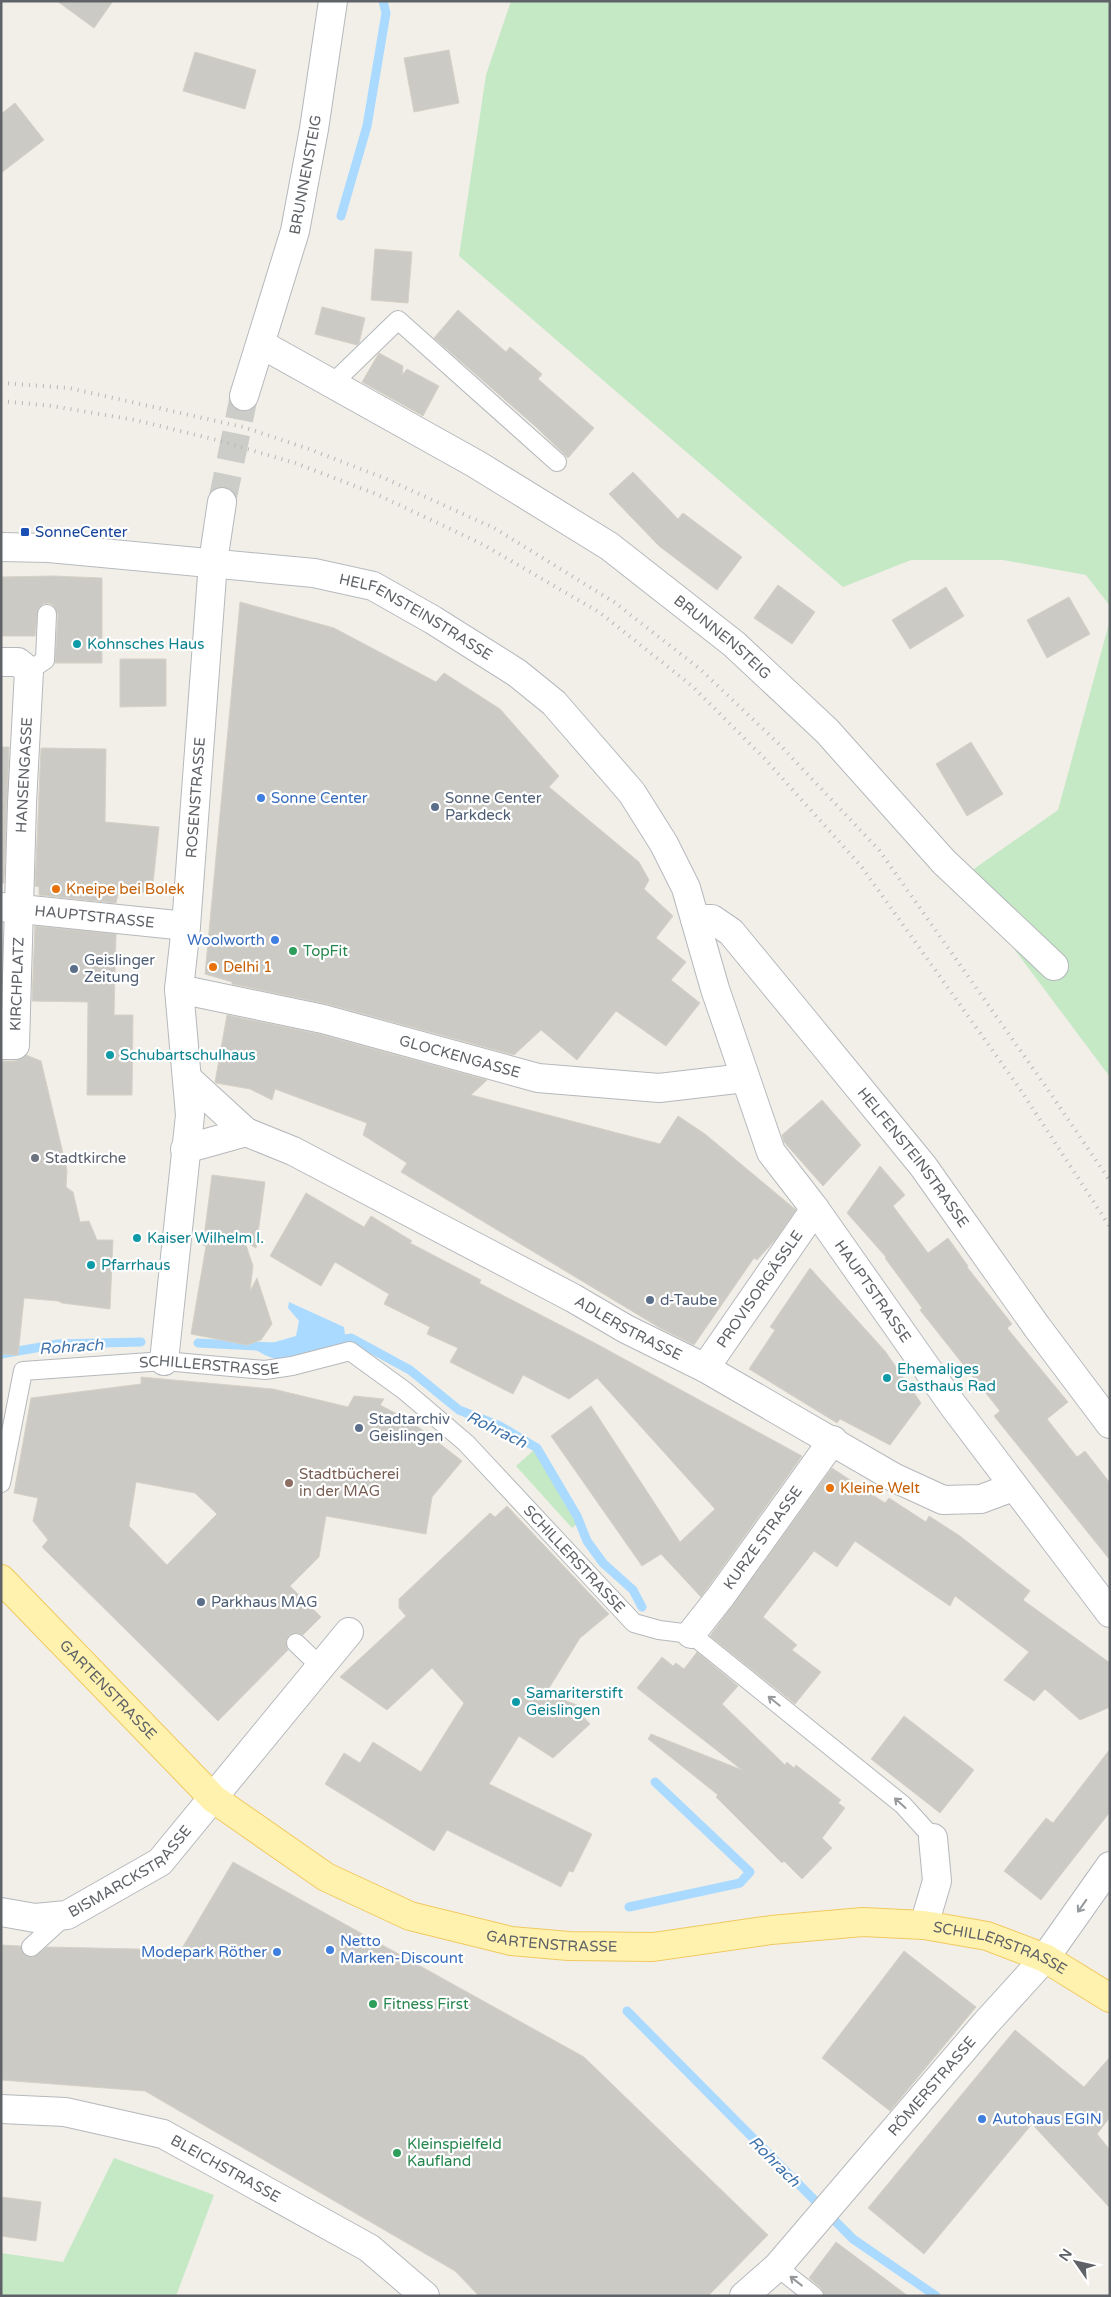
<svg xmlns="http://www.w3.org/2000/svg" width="1111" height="2297" font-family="'Varela Round',sans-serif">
	<rect width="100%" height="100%" fill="#f1efe8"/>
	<path fill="#c5e8c5" d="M511 1H1110V606L1086 575 1003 560H911L843 587 459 256 486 75Z
		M1110 620V1077L961 878 1058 810Z
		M534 1450 578 1523 572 1528 516 1466Z
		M114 2158 214 2195 176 2296H1V2253L63 2262Z"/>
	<path fill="#aadaff" d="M289 1302 344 1327 346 1343C317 1361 287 1370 256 1350L268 1344 296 1336 299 1321 288 1308Z"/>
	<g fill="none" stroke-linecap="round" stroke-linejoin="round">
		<path stroke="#aadaff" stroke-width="9" d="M341 216 367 126 386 13 383 1
			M334 1341 351 1338 410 1370 459 1410 500 1426 537 1448 577 1516 587 1541 603 1563 633 1590 642 1607
			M198 1343 274 1347
			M1 1354 58 1344 141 1342
			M629 1907 740 1883 750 1872 655 1782
			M627 2011 853 2239 936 2296"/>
	</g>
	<path fill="#cccac5" stroke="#d6d1c6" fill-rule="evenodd" d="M57 1H113L94 28Z
		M449 50 459 103 414 112 404 58Z
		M195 52 256 70 245 109 183 91Z
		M15 103 44 140 1 173V114Z
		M375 249 412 252 408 303 371 300Z
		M322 307 365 318 359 343 357 345 315 334Z
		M458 310 506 352 510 347 542 374 538 379 594 428 568 458 536 427 434 338Z
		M379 353 403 366 402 375 407 369 439 386 423 416 362 382Z
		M633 472 678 519 683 513 742 557 717 590 659 546 609 494Z
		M53 576 102 578V663H55L58 614 53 605 48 603 43 604 38 609 35 636H1V577Z
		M778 585 815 612 792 644 754 618Z
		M946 587 964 616 910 649 892 620Z
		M1069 597 1090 634 1047 658 1027 620Z
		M240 602 334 628 436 682 444 673 500 709 559 776 549 787 639 862 649 880 644 889 673 916 656 938 686 962 671 980 700 1003 666 1046 616 1011 577 1060 541 1030 514 1055 327 1004 232 984V982L205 974Z
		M120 659H166V706L120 707Z
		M971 742 1003 794 967 816 936 764Z
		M1 747H9L4 883H1Z
		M41 748 106 749 105 822 159 827 152 893 119 890 116 903 39 895V887L35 886Z
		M35 926 116 934 114 1015H133L132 1095H87L88 1002 32 1001Z
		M227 1015 319 1034 487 1080 471 1095 660 1144 678 1116 705 1134 796 1210 775 1240 757 1260 754 1258 694 1345 660 1328 401 1172 407 1163 363 1135 367 1123 275 1089 272 1100 250 1089 216 1083 215 1082Z
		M26 1055 41 1061 67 1170 66 1187 73 1192 80 1222 89 1221 97 1240H113L110 1309 62 1303 58 1301 24 1298 18 1355 1 1354V1061H15Z
		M822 1100 861 1145 823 1186 784 1142 782 1135Z
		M880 1166 905 1195 893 1206 928 1253 948 1238 968 1266 967 1267 1012 1324 1007 1328 1068 1402 1047 1419 1077 1457 1085 1451 1110 1483V1560L994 1416 1000 1411 920 1310 922 1308 885 1258 886 1257 847 1213Z
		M212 1175 265 1182 256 1248 245 1242 253 1266 250 1291 257 1278 272 1324 261 1340 247 1345 191 1334 206 1246 203 1245Z
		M306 1193 364 1227 371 1216 412 1241 410 1243 481 1280 479 1283 593 1342 802 1456 701 1597 661 1554 642 1566 551 1436 591 1406 680 1542 715 1509 597 1378 569 1399 523 1375 513 1394 450 1362 458 1348 427 1334 430 1327 384 1304 389 1294 335 1262 321 1286 270 1256Z
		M810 1268 885 1351 921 1403 890 1445 840 1419 837 1423 749 1369 775 1330 770 1327Z
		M141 1377 273 1389 348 1407 354 1396 384 1399 380 1405 412 1422 462 1461 432 1497 426 1534 326 1516 319 1557 290 1586 321 1617 303 1635 298 1633 289 1635 286 1641 288 1650 218 1721 42 1547 48 1540 33 1521 38 1498 14 1493 31 1398 141 1384ZM136 1482 195 1493 217 1514 167 1565 129 1526Z
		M832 1468 885 1503 889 1498 926 1522 929 1516 960 1536 1030 1591 1023 1600 1110 1663V1707L1080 1720 1045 1689 1034 1701 1004 1680 1029 1652 955 1596 950 1606 855 1541 837 1567 814 1551 763 1617 797 1645 792 1650 821 1672 795 1704 710 1636Z
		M507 1506 609 1614 580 1638 546 1693 582 1707 579 1712 590 1724 553 1758 519 1736 489 1784 592 1834 573 1872 569 1871 561 1887 447 1830 434 1851 325 1784 344 1753 360 1763 373 1742 421 1772 464 1703 432 1668 387 1710 340 1677 406 1616 399 1608V1599L490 1513 495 1517Z
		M697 1652 738 1686 722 1704 785 1765 787 1762 794 1768 796 1765 841 1800 838 1803 845 1808 822 1838 832 1848 802 1879 784 1861 782 1863 716 1797 718 1795 648 1739 651 1734 742 1770 637 1688 662 1657 673 1666 676 1663 684 1669Z
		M904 1716 974 1770 940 1813 871 1759Z
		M1110 1749V1812L1041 1900 1004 1871 1046 1818 1053 1823Z
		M233 1862 584 2057 768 2235 708 2296H479L455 2271 145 2091 1 2080V1945L21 1946 24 1954 33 1957 47 1947 181 1950Z
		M904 1951 976 2007 890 2111 822 2058Z
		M1015 2030 1084 2087 1110 2057V2117L1097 2134 1110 2150V2208L1032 2124 924 2254 868 2208Z
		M1 2197 41 2202 36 2241 1 2236Z
		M836 2242 908 2296H824L821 2288 809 2278Z"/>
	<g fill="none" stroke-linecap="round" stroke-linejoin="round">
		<path stroke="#ccccc8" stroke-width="28" stroke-dasharray="28 14" stroke-linecap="butt" d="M222 502 244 396"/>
		<defs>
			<g id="lane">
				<path d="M332 384 398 320 557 462"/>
				<path d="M29 671 45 660 47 614"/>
				<path id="s1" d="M1 1483 23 1371 164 1361 265 1370 292 1366 350 1351 405 1391 466 1443 634 1623 659 1630 691 1634 903 1805 933 1838"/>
				<path d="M296 1643 321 1667"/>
				<path d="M31 1947 66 1915"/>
				<path d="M777 2267 814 2296"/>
			</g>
			<g id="street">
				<path id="s2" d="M261 344 476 464 609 546 734 644 827 731 944 862 1054 966"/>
				<path id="s3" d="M244 396 295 231 314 129 333 1"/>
				<path d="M1 662H18L29 671 22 803 15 1045H1"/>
				<path id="s4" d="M1 907 186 926"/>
				<path id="s5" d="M695 919H712L731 932 806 1023 923 1166 1037 1327 1110 1424"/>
				<path id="s6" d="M179 989 323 1019 538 1078 659 1088 745 1078"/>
				<path id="s7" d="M187 1078 246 1132 293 1151 573 1298 626 1329 705 1368 895 1478 943 1500 981 1499 1013 1487"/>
				<path d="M185 1149 246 1132"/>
				<path id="s8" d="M164 1361 190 1115 179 989 186 926 213 562 222 502"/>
				<path id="s9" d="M705 1368 815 1209"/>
				<path id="s10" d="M691 1634 721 1596 833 1440"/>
				<path id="s11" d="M1 1912 35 1918 67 1915 160 1862 349 1632"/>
				<path d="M924 1925 937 1881 933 1838"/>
				<path id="s12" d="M1 2109 65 2112 163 2134 369 2248 425 2296"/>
				<path id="s13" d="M744 2296 777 2267 986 2023 1045 1958 1110 1866"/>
			</g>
			<g id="secondary">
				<path id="s14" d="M1 547 49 548 314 573 373 586 433 620 517 673 554 703 632 793 664 844 686 888 715 989 771 1152 815 1209 952 1404 1110 1613"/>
			</g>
			<g id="primary">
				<path id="s15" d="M1 1579 214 1799 326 1877 410 1916 511 1941 569 1946 653 1947 771 1930 863 1922 924 1925 987 1936 1045 1958 1110 1998"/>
			</g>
		</defs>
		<use href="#lane" stroke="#b5b8bc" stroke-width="20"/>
		<use href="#street" stroke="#b5b8bc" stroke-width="30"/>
		<use href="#secondary" stroke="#b6babf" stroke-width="30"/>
		<use href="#primary" stroke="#f2c960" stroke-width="30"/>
		<use href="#lane" stroke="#fff" stroke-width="18"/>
		<use href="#street" stroke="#fff" stroke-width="28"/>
		<use href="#secondary" stroke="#fff" stroke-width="28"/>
		<use href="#primary" stroke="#fff2af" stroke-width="28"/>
		<path stroke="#b6b7b8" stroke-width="4" stroke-dasharray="1 6" stroke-linecap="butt" d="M1 383 69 388 243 427 309 449 384 478 494 528 614 602 700 669 780 745 879 850 1044 1084 1110 1181
			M1 401 52 406 135 420 217 440 295 463 376 494 482 544 599 612 692 686 764 758 861 866 1020 1089 1110 1227"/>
	</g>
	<defs><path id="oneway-shaft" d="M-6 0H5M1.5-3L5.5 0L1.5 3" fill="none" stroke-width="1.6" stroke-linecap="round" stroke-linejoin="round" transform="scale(1.25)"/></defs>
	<g stroke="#979a9d">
		<use href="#oneway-shaft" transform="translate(774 1701) rotate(-141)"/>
		<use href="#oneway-shaft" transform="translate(900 1803) rotate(-138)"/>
		<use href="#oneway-shaft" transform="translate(1082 1906) rotate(125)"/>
		<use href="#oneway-shaft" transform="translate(796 2281) rotate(-142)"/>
	</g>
	<rect fill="#1a4fb4" stroke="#fff" stroke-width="2" x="20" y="527" width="10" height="10" rx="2.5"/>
	<g fill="#0f9aa8" stroke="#fff" stroke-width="2">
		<circle cx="77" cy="644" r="5"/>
		<circle cx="110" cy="1055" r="5"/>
		<circle cx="137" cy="1238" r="5"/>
		<circle cx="91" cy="1265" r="5"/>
		<circle cx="887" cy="1378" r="5"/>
		<circle cx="516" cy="1702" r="5"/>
	</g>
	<g fill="#3f7fe0" stroke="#fff" stroke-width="2">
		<circle cx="261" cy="798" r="5"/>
		<circle cx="275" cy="940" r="5"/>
		<circle cx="330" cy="1950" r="5"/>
		<circle cx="277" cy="1952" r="5"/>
		<circle cx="982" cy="2119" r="5"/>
	</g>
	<g fill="#5c6f8a" stroke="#fff" stroke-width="2">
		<circle cx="435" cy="807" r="5"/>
		<circle cx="74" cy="969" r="5"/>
		<circle cx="650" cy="1300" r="5"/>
		<circle cx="359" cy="1428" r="5"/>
		<circle cx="201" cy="1602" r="5"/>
	</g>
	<g fill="#e8710a" stroke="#fff" stroke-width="2">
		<circle cx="56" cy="889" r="5"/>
		<circle cx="213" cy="967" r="5"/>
		<circle cx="830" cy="1488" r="5"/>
	</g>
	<g fill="#2e9e5b" stroke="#fff" stroke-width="2">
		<circle cx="293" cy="951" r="5"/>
		<circle cx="373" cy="2004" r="5"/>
		<circle cx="397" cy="2153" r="5"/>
	</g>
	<circle fill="#6b7280" stroke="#fff" stroke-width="2" cx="35" cy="1158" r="5"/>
	<circle fill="#8d6e63" stroke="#fff" stroke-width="2" cx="289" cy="1483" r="5"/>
	<g text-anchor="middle" stroke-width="4.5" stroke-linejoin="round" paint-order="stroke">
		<g font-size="15" fill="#5f6368" stroke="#fff">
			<text dy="5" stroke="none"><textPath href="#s3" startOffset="230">BRUNNENSTEIG</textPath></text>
			<text dy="5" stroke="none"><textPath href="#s14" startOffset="426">HELFENSTEINSTRASSE</textPath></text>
			<text dy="5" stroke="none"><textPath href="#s2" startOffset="548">BRUNNENSTEIG</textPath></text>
			<text transform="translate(24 775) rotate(-87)" y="5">HANSENGASSE</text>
			<text dy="5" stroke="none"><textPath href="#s8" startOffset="566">ROSENSTRASSE</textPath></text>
			<text dy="5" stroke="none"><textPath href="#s4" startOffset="94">HAUPTSTRASSE</textPath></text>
			<text transform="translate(17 984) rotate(-88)" y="5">KIRCHPLATZ</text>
			<text dy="5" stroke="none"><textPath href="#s6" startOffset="289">GLOCKENGASSE</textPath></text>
			<text dy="5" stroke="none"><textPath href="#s5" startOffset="330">HELFENSTEINSTRASSE</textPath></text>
			<text dy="5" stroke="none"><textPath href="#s9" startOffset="96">PROVISORGÄSSLE</textPath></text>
			<text dy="5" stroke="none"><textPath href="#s14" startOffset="1269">HAUPTSTRASSE</textPath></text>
			<text dy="5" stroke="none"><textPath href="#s7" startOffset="510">ADLERSTRASSE</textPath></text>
			<text dy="5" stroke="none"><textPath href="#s1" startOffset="301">SCHILLERSTRASSE</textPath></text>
			<text dy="5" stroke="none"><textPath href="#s10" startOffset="120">KURZE STRASSE</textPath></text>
			<text dy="5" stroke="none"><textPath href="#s1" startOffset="751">SCHILLERSTRASSE</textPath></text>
			<text dy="5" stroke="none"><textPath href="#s15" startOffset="154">GARTENSTRASSE</textPath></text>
			<text dy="5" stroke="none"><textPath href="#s11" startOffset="144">BISMARCKSTRASSE</textPath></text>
			<text dy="5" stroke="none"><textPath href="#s15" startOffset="680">GARTENSTRASSE</textPath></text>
			<text dy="5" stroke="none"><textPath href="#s15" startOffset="1134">SCHILLERSTRASSE</textPath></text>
			<text dy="5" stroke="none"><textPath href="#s13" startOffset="282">RÖMERSTRASSE</textPath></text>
			<text dy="5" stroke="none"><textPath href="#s12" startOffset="236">BLEICHSTRASSE</textPath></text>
		</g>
		<g font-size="15" fill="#164399" stroke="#fff" text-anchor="start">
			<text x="35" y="537">SonneCenter</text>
		</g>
		<g font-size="15" fill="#0d838f" stroke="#fff" text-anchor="start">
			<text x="87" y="649">Kohnsches Haus</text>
			<text x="120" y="1060">Schubartschulhaus</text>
			<text x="147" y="1243">Kaiser Wilhelm I.</text>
			<text x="101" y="1270">Pfarrhaus</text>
			<text x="897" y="1374">Ehemaliges<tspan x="897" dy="17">Gasthaus Rad</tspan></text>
			<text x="526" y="1698">Samariterstift<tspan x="526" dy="17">Geislingen</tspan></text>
		</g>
		<g font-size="15" fill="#366cbe" stroke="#fff" text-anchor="start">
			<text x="271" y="803">Sonne Center</text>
			<text x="265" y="945" text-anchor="end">Woolworth</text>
			<text x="340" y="1946">Netto<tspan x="340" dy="17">Marken-Discount</tspan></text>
			<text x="267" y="1957" text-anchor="end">Modepark Röther</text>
			<text x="992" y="2124">Autohaus EGIN</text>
		</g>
		<g font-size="15" fill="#4e5e75" stroke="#fff" text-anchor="start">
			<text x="445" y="803">Sonne Center<tspan x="445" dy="17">Parkdeck</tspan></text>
			<text x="84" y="965">Geislinger<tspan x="84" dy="17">Zeitung</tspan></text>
			<text x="660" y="1305">d-Taube</text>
			<text x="369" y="1424">Stadtarchiv<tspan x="369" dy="17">Geislingen</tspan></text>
			<text x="211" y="1607">Parkhaus MAG</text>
		</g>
		<g font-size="15" fill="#c56008" stroke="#fff" text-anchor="start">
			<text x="66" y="894">Kneipe bei Bolek</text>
			<text x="223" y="972">Delhi 1</text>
			<text x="840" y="1493">Kleine Welt</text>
		</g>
		<g font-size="15" fill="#27864d" stroke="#fff" text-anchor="start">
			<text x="303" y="956">TopFit</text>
			<text x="383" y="2009">Fitness First</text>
			<text x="407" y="2149">Kleinspielfeld<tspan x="407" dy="17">Kaufland</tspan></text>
		</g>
		<g font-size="15" fill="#5b616d" stroke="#fff" text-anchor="start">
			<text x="45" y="1163">Stadtkirche</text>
		</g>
		<g font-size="15" fill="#785e54" stroke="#fff" text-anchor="start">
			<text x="299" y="1479">Stadtbücherei<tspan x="299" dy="17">in der MAG</tspan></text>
		</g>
		<g font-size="16" font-style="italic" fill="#4174aa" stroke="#fff">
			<text transform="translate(71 1346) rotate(-4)" y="6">Rohrach</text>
			<text transform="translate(497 1429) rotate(26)" y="6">Rohrach</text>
			<text transform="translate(775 2161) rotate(45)" y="6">Rohrach</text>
		</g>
	</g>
	<rect width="1111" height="2297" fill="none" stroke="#5f6368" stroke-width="5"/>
	<g transform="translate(1076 2262) rotate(304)" stroke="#ffffff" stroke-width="4" paint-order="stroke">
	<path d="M0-4L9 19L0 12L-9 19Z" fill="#5f6368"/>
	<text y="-8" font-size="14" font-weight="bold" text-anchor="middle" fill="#5f6368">N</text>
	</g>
</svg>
